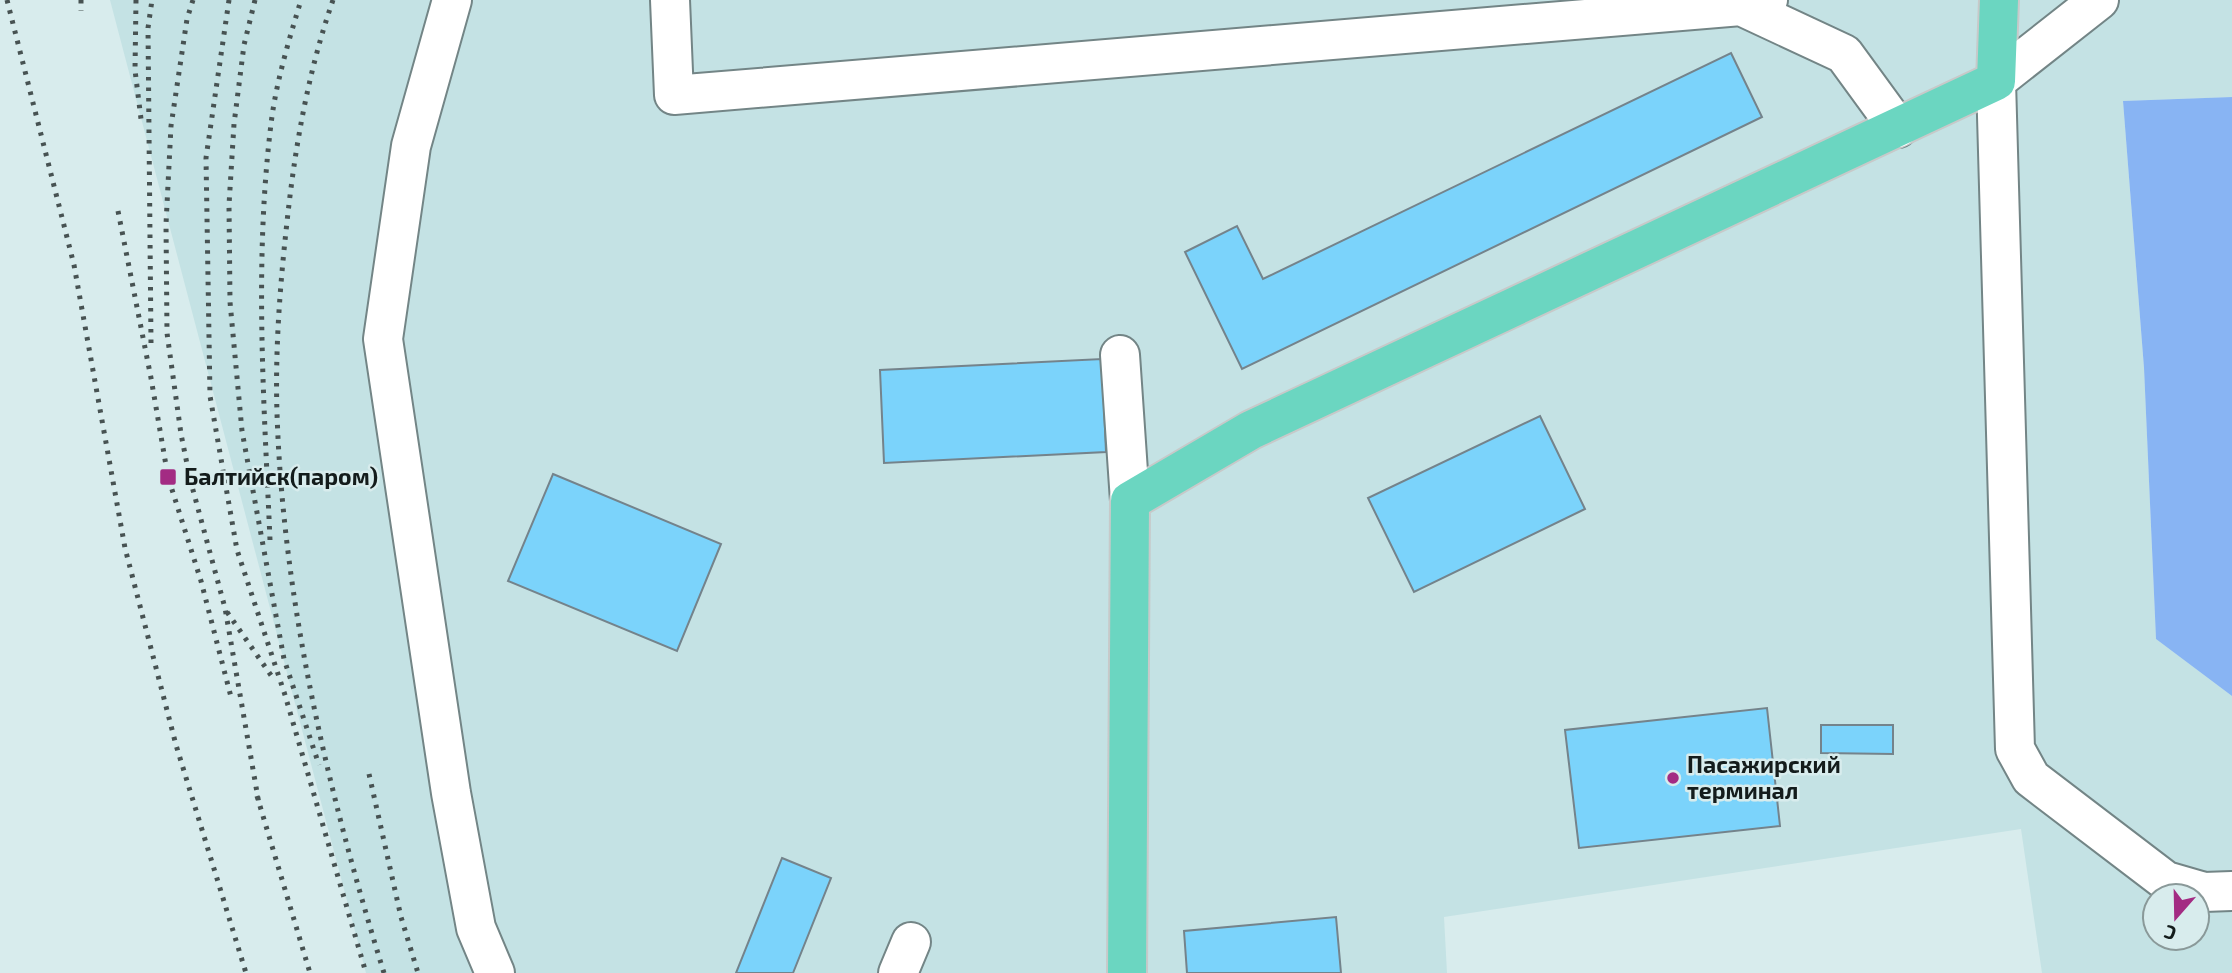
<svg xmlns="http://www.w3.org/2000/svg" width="2232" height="973" font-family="'Exo 2',sans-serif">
	<rect width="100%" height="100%" fill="#d8eced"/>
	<path fill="#c4e2e4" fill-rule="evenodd" d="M110 0H2232V97L2123 101 2144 368 2156 639 2232 696V973H2042L2021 829 1444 917 1447 973H366ZM2155 896H2197V938H2155Z"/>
	<path fill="#88b4f3" d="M2232 97V696L2156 639 2144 368 2123 101Z"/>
	<path fill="#7bd3fb" stroke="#74838b" stroke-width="2" d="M1731 53 1762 117 1242 369 1185 252 1237 226 1263 279Z
		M1102 359 1106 452 884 463 880 370Z
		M1540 416 1585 509 1414 592 1368 498Z
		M553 474 721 544 677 651 508 581Z
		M1767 708 1780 826 1579 848 1565 730Z
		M1821 725H1893V754L1821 753Z
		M782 858 831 878 793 973H736Z
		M1336 917 1341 973H1187L1184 931Z"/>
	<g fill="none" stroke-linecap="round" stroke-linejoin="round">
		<defs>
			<path id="minor" d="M452 0 411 146 383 339 451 793 476 928 495 973
				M670 0 674 95 1741 6 1768 0
				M2099 0 1996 81 2015 749 2031 778 2166 881 2204 892 2232 891
				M1741 6 1844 54 1898 128
				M1120 355 1130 501
				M898 973 911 942"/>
			<path id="major" d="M1127 973 1130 501 1251 430 1996 81 1999 0"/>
		</defs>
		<use href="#minor" stroke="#738586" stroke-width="42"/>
		<use href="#major" stroke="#c7c9c9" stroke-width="42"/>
		<use href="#minor" stroke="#fff" stroke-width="38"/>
		<use href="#major" stroke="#6bd6c1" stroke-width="38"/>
		<path stroke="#475252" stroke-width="5" stroke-dasharray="3.5 7" stroke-linecap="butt" d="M7 0 74 265 125 548 176 745 246 973
			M81 0V11
			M136 0 135 70 141 119
			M193 0 187 19 171 126 166 224 167 333 181 434 190 479 225 608 259 804
			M229 0 206 158 210 396 237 550 285 695 366 973
			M255 0 244 45 234 124 229 205 230 302 242 431 284 659 319 765
			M333 0C308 72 295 147 287 222 280 285 275 350 277 413 283 602 328 792 384 973
			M118 211 151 378 168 477 201 581 231 697
			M151 343 148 28 152 0
			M270 540C264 401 254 263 271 124 276 82 289 40 301 0
			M227 612 275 681
			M369 774 401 917 418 973
			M257 796 310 973"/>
	</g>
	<g fill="#a32b83" stroke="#d8eced" stroke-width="2.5">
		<rect x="159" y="468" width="18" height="18" rx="3.5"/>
		<circle cx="1673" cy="778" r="7"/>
	</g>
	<g text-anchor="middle" stroke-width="5" stroke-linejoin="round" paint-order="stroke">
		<g font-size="23" font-weight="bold" fill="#141c1c" stroke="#d8eced" text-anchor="start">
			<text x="184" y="485">Балтийск(паром)</text>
			<text x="1687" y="773">Пасажирский<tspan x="1687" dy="26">терминал</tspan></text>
		</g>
	</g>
	<g transform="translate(2176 917) rotate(200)"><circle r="33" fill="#d8eced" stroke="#8a9999" stroke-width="2"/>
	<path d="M0-5L12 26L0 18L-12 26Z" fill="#a32b83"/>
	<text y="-10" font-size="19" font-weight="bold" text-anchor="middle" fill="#141c1c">С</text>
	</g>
</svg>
